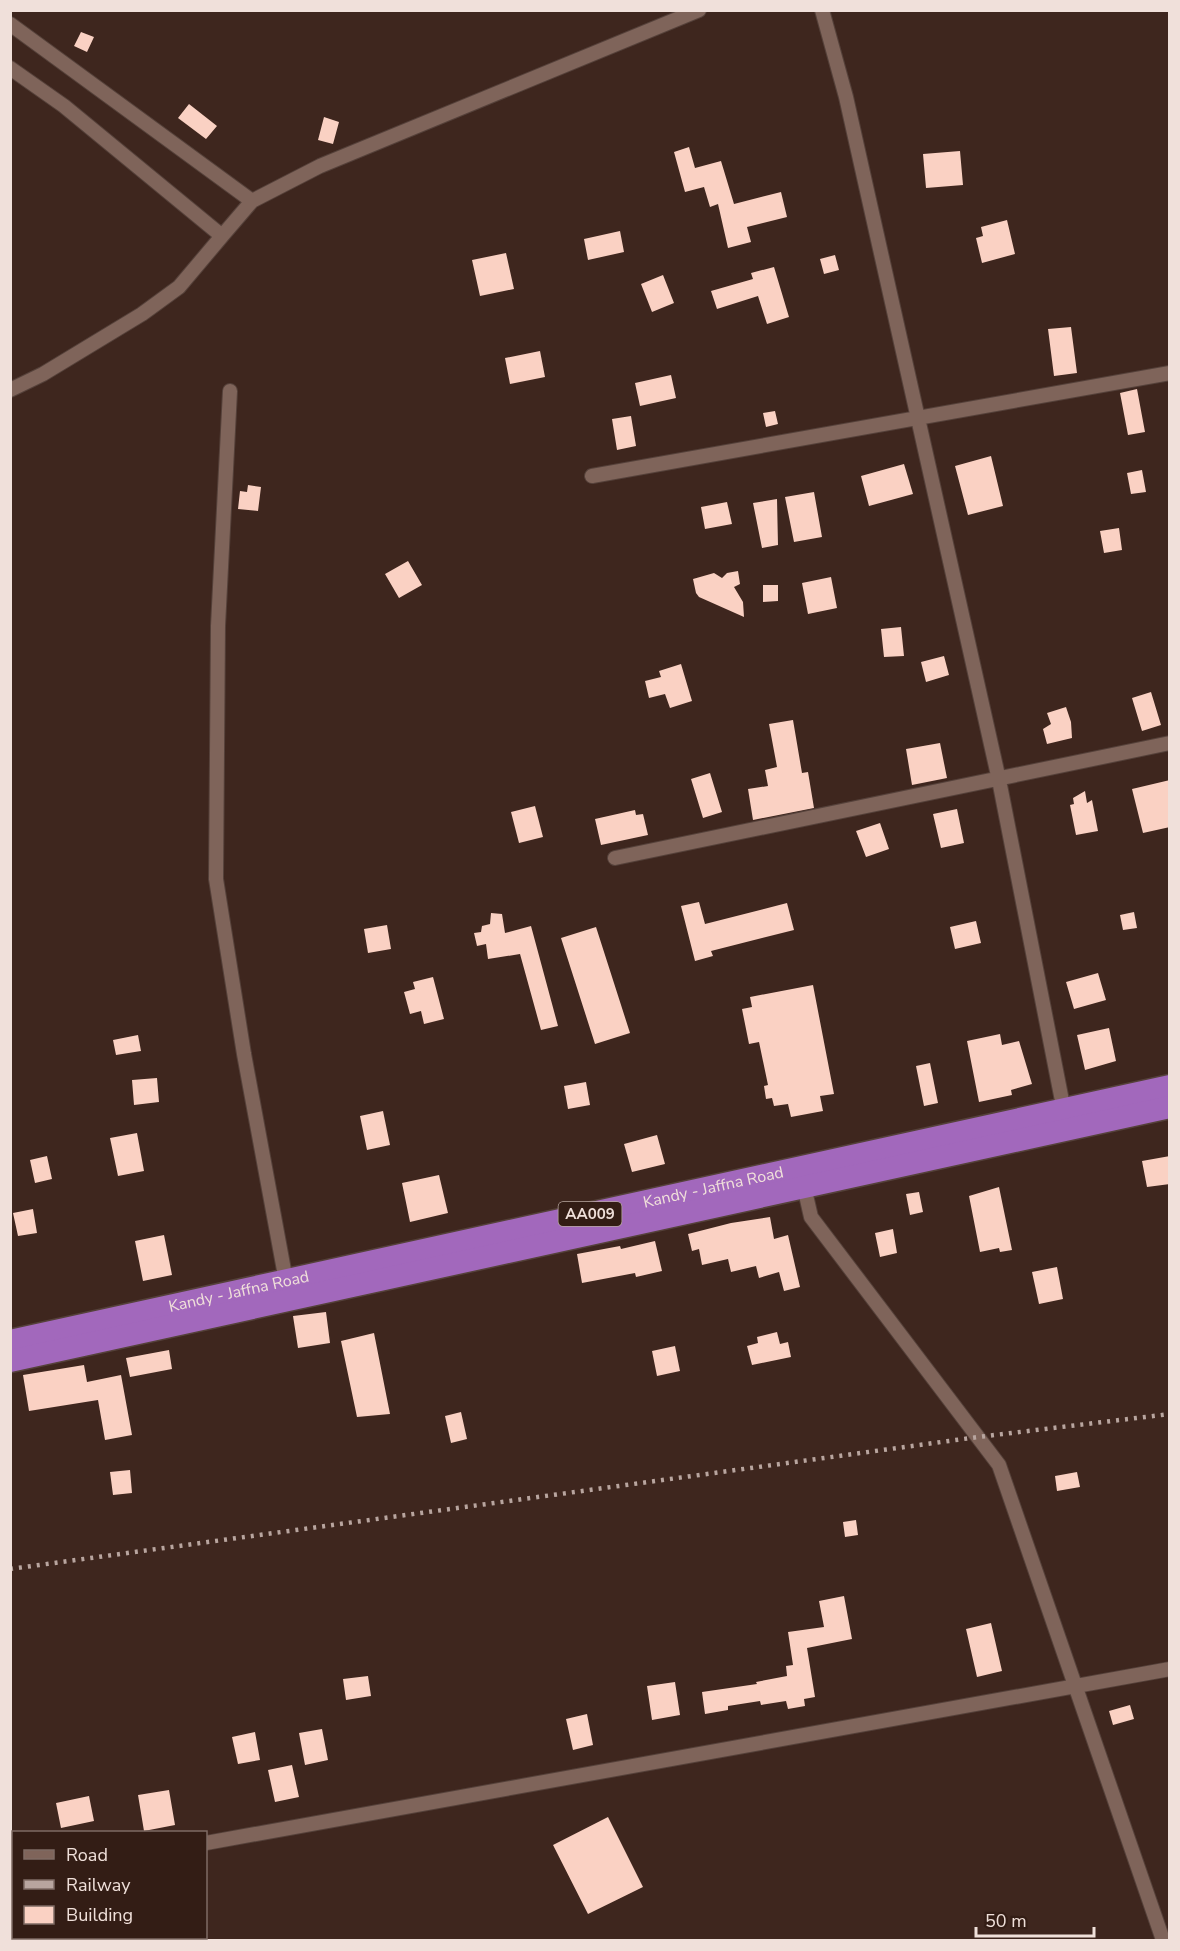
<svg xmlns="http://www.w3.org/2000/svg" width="1180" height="1951" font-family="'Nunito Sans',sans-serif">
	<rect width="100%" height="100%" fill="#3e261e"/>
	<path fill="#fad1c3" d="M81 32 94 37 87 52 74 46Z
		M189 104 217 126 206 139 178 118Z
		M324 117 339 122 333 144 318 140Z
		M689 147 695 168 721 161 734 204 781 192 787 217 747 227 751 242 728 248 718 204 710 207 704 187 685 192 674 152Z
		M960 151 963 185 926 188 923 154Z
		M1007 220 1015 254 982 263 976 238 983 236 981 227Z
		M620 231 624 252 588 260 584 239Z
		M506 253 514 289 480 296 472 260Z
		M835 255 839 270 824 274 820 259Z
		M774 267 789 317 767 324 758 296 717 309 711 291 753 279 751 273Z
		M663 275 674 303 652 312 641 284Z
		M1071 327 1077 373 1054 376 1048 329Z
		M540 351 545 377 510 384 505 358Z
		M671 375 676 398 640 406 635 383Z
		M1137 389 1145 432 1128 435 1120 393Z
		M775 411 778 424 766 427 763 413Z
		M631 416 636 446 617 450 612 419Z
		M991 456 1003 506 968 515 955 466Z
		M904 464 913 494 869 506 861 476Z
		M1142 470 1146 492 1131 494 1127 473Z
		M248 485 261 487 258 511 238 509 240 491 247 492Z
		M814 492 822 537 794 542 785 497Z
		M777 499 778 545 762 548 753 503Z
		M727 502 732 524 705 529 701 507Z
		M1119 528 1122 550 1104 553 1100 531Z
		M408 561 422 585 399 598 385 574Z
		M738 571 740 584 734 587 743 602 744 617 699 597 696 593 693 579 714 573 722 578 727 573Z
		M831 577 837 608 808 614 802 583Z
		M763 585H778V601L763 602Z
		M901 627 904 656 884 657 881 629Z
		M944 656 949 675 926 682 921 662Z
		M681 664 692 701 670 708 665 694 649 698 645 681 661 677 659 671Z
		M1151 692 1161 725 1142 731 1132 698Z
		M1066 707 1071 722 1072 738 1047 744 1043 729 1051 724 1047 713Z
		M793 720 802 773 808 772 814 808 753 820 748 789 768 786 765 770 777 767 769 724Z
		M940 743 947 778 912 785 906 749Z
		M710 773 722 812 703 818 691 779Z
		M1170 780V827L1143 833 1132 789Z
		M1085 791 1087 803 1092 800 1098 831 1076 835 1070 805 1074 804 1073 798Z
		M535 806 543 837 519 843 511 812Z
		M957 809 964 843 941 848 933 814Z
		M635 810 636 815 643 814 648 835 601 845 595 819Z
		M880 823 889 849 866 857 856 831Z
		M699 902 705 924 787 903 794 930 711 951 713 956 695 961 681 906Z
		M1134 912 1137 928 1123 930 1120 915Z
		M491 913 502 914 505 933 531 926 558 1026 541 1030 520 954 488 959 486 944 477 946 474 933 481 932 482 926 490 924Z
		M976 921 981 943 955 949 950 927Z
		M387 925 391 949 368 953 364 929Z
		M596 927 630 1033 595 1044 561 938Z
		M1098 973 1106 1000 1074 1009 1066 982Z
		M433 977 444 1019 424 1024 421 1011 410 1014 404 992 415 989 413 982Z
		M813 985 834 1094 820 1096 823 1111 791 1117 788 1104 774 1106 772 1098 766 1099 764 1086 768 1085 759 1042 749 1044 742 1009 752 1007 750 997Z
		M1109 1028 1116 1061 1085 1070 1077 1035Z
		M1000 1034 1002 1045 1019 1041 1032 1084 1011 1090 1012 1095 979 1102 967 1041Z
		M138 1035 141 1051 116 1055 113 1040Z
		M930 1063 938 1103 924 1106 916 1066Z
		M157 1078 159 1102 134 1105 132 1080Z
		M586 1082 590 1105 568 1109 564 1086Z
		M383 1111 390 1145 367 1150 360 1116Z
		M137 1133 144 1171 118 1176 110 1138Z
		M657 1135 665 1164 632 1172 624 1144Z
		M47 1156 52 1179 35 1183 30 1160Z
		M1170 1156V1184L1147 1187 1142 1161Z
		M439 1175 448 1213 410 1222 402 1183Z
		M999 1187 1012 1250 1000 1252 999 1248 980 1252 969 1196Z
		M919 1192 923 1212 910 1215 906 1194Z
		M33 1209 37 1233 18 1236 13 1213Z
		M770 1217 774 1239 788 1235 800 1287 784 1291 779 1272 759 1278 756 1266 731 1272 728 1259 702 1265 699 1249 692 1251 688 1234 731 1223Z
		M893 1229 897 1253 880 1257 875 1233Z
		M164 1235 172 1275 143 1281 135 1241Z
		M655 1241 662 1271 636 1277 635 1273 582 1283 577 1254 620 1246 621 1249Z
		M1057 1267 1063 1299 1039 1304 1032 1272Z
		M326 1312 330 1343 298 1348 293 1316Z
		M777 1332 780 1344 788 1342 791 1357 752 1365 747 1346 758 1343 757 1337Z
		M374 1333 390 1414 357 1417 341 1341Z
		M675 1346 680 1371 657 1376 652 1351Z
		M169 1350 172 1369 130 1377 126 1358Z
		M84 1365 87 1382 121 1375 132 1435 105 1440 98 1400 29 1411 23 1375Z
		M461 1412 467 1439 451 1443 445 1416Z
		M130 1470 132 1493 113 1495 110 1472Z
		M1077 1472 1080 1487 1057 1491 1055 1476Z
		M856 1520 858 1535 845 1537 843 1522Z
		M844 1596 852 1639 807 1648 815 1697 804 1699 805 1706 788 1709 786 1701 761 1705 760 1701 728 1706V1710L705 1714 702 1692 757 1684 756 1682 787 1676 786 1666 793 1665 788 1632 824 1627 819 1601Z
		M991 1623 1002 1671 977 1677 966 1629Z
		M368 1676 371 1696 346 1700 343 1679Z
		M675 1682 680 1715 652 1720 647 1686Z
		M1130 1705 1134 1719 1113 1725 1109 1711Z
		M587 1714 593 1745 573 1750 566 1719Z
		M322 1729 328 1760 305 1765 299 1733Z
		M255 1732 260 1760 238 1764 232 1737Z
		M292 1765 299 1797 275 1802 268 1770Z
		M169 1790 175 1825 144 1831 138 1795Z
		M89 1796 94 1821 61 1828 56 1803Z
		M608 1817 643 1887 588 1914 553 1845Z"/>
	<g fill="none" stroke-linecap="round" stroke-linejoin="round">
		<defs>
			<path id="minor" d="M822 10 846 97 999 780 1065 1116
				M10 24 252 201
				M10 68 64 106 222 236 252 201 320 166 699 10
				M10 390 43 374 142 314 179 287 222 236
				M230 391 218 626 216 879 244 1054 286 1281
				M592 476 1170 373
				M615 858 1170 743
				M803 1182 811 1217 999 1465 1163 1940
				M206 1843 1170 1669
				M10 1878 14 1877"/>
			<g id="trunk">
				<path id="s1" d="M10 1341 1170 1086"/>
				<path d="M10 1361 1170 1107"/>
			</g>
		</defs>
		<use href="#minor" stroke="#55413a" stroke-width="16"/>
		<use href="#trunk" stroke="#55413a" stroke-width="25"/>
		<use href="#minor" stroke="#7f645a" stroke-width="14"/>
		<use href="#trunk" stroke="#a268bc" stroke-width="22"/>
		<path stroke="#b8a59f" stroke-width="4.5" stroke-dasharray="3 6" stroke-linecap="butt" d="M10 1569 978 1437 1170 1414"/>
	</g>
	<g text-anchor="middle" stroke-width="6" stroke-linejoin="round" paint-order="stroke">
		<rect fill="#331d15" stroke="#b7a69f" stroke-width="1.5" x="558.5" y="1202" width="63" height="24" rx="4.5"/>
		<g font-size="15" font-weight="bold" fill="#f0e0da">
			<text x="590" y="1219">AA009</text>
		</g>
		<g font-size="16" fill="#f0e0da" stroke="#331d15">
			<text dy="6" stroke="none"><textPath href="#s1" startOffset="720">Kandy - Jaffna Road</textPath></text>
			<text dy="6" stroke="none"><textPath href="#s1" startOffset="234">Kandy - Jaffna Road</textPath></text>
		</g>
	</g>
	<rect width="1180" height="1951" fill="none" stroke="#f0e0da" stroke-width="24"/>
	<rect x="12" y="1831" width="195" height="108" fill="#331d15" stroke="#7f6b64" stroke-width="1.5"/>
	<rect x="24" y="1850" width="30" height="9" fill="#7f645a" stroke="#7f6b64" stroke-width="1.5"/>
	<text x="66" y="1861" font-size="18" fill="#f0e0da">Road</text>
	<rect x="24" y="1880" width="30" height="9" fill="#b8a59f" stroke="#7f6b64" stroke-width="1.5"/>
	<text x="66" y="1891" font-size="18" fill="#f0e0da">Railway</text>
	<rect x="24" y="1906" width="30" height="18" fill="#fad1c3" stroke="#7f6b64" stroke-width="1.5"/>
	<text x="66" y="1921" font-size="18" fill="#f0e0da">Building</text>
	<path d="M976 1927v9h118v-9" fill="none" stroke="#f0e0da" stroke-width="3"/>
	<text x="985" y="1927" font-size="18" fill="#f0e0da" stroke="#331d15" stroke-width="4.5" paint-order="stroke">50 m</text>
</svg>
